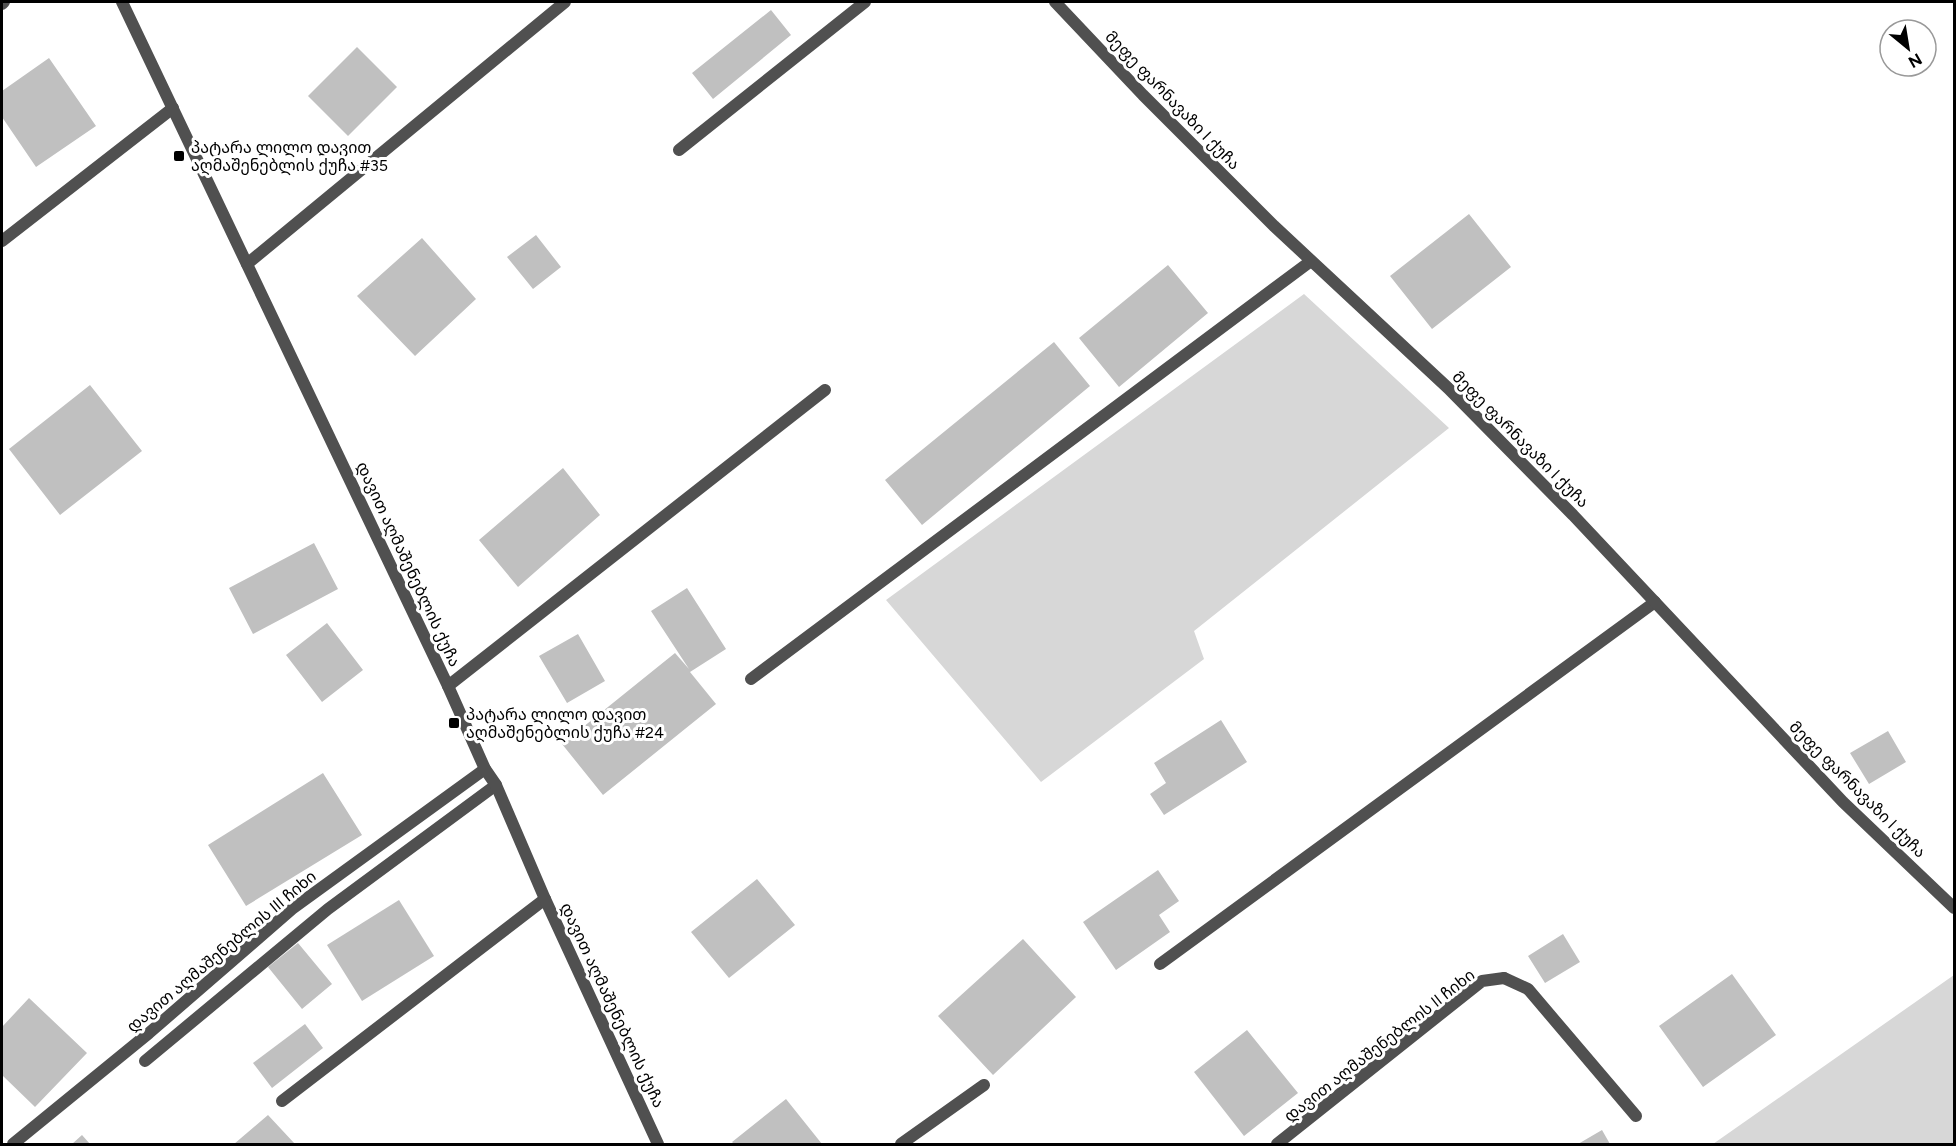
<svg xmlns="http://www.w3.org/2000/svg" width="1956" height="1146" font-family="Figtree,'Noto Sans Georgian',sans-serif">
	<rect width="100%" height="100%" fill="#fff"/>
	<path fill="#d7d7d7" d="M1304 294 1449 428 1194 631 1204 659 1041 782 886 600Z
		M1954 975V1144H1713Z"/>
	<path fill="#c0c0c0" d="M771 10 791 35 713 99 692 73Z
		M357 47 397 87 348 136 308 96Z
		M49 58 96 126 36 167 2 117V91Z
		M1469 214 1511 267 1432 329 1390 276Z
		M536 235 561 267 533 289 507 257Z
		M422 238 476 299 415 356 357 296Z
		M1168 265 1208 313 1119 387 1079 338Z
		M1054 342 1090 386 922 525 885 480Z
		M90 385 142 451 60 515 9 449Z
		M563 468 600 515 518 587 479 540Z
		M314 543 338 589 253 634 229 588Z
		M687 588 726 649 690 672 716 704 603 795 562 744 675 653 689 669 651 611Z
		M327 623 363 670 322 702 286 655Z
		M578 634 605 681 567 703 539 656Z
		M1221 720 1247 762 1164 815 1150 794 1166 783 1154 763Z
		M1888 731 1906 762 1869 784 1850 753Z
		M323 773 362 835 246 906 208 845Z
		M1158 870 1179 901 1159 915 1170 932 1116 970 1083 922Z
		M757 879 795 925 729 978 691 932Z
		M399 900 434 956 362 1001 327 945Z
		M1563 934 1580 962 1545 983 1528 956Z
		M1023 939 1076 997 993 1075 938 1016Z
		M298 943 332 984 302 1009 268 967Z
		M1732 974 1776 1035 1703 1087 1659 1026Z
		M29 998 87 1053 35 1107 2 1075V1027Z
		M305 1024 323 1048 272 1088 253 1063Z
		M1247 1030 1298 1093 1244 1136 1194 1072Z
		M786 1099 822 1144H734L732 1142Z
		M268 1115 295 1144H234Z
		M1602 1130 1610 1144H1578Z
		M82 1135 90 1144H72Z"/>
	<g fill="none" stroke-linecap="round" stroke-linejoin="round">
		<path stroke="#505050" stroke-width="12" d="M2 4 4 2
			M679 150 865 2
			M247 264 565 2
			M751 679 1311 261
			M448 686 825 390
			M1160 964 1655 602
			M1504 978 1528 989 1636 1116
			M145 1061 328 909 496 785
			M282 1101 545 899
			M901 1144 984 1085"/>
		<path stroke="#505050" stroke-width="12" d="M1055 2 1143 95 1274 226 1448 388 1573 515 1843 802 1954 908
			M2 241 173 108
			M13 1144 149 1033 292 909 485 769
			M1277 1144 1482 981 1504 978"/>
		<path stroke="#505050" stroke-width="12" d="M122 2 448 686 485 769 496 785 545 899 658 1144"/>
	</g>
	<g fill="#000" stroke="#fff" stroke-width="2">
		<rect x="173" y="150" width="12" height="12" rx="3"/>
		<rect x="448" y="717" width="12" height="12" rx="3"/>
	</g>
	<g text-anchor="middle" stroke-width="6" stroke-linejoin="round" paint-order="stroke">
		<g font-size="16" fill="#000" stroke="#fff">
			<text transform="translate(1173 100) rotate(46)" y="6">მეფე ფარნავაზი I ქუჩა</text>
			<text transform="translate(1521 439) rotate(45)" y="6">მეფე ფარნავაზი I ქუჩა</text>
			<text transform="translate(409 564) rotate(65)" y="6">დავით აღმაშენებლის ქუჩა</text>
			<text transform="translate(1858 789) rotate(45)" y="6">მეფე ფარნავაზი I ქუჩა</text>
			<text transform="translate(221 951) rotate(-40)" y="6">დავით აღმაშენებლის III ჩიხი</text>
			<text transform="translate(613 1005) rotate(65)" y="6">დავით აღმაშენებლის ქუჩა</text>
			<text transform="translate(1379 1045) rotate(-38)" y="6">დავით აღმაშენებლის II ჩიხი</text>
		</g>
		<g font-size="16" fill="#000" stroke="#fff" text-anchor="start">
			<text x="191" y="153">პატარა ლილო დავით<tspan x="191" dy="18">აღმაშენებლის ქუჩა #35</tspan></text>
			<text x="466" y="720">პატარა ლილო დავით<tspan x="466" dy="18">აღმაშენებლის ქუჩა #24</tspan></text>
		</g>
	</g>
	<rect width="1956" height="1146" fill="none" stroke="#000000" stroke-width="6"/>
	<g transform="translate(1908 48) rotate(150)"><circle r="28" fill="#ffffff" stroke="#999999" stroke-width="1.5"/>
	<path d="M0-4.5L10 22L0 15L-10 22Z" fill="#000000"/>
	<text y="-9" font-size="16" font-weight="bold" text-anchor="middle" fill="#000000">N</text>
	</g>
</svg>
